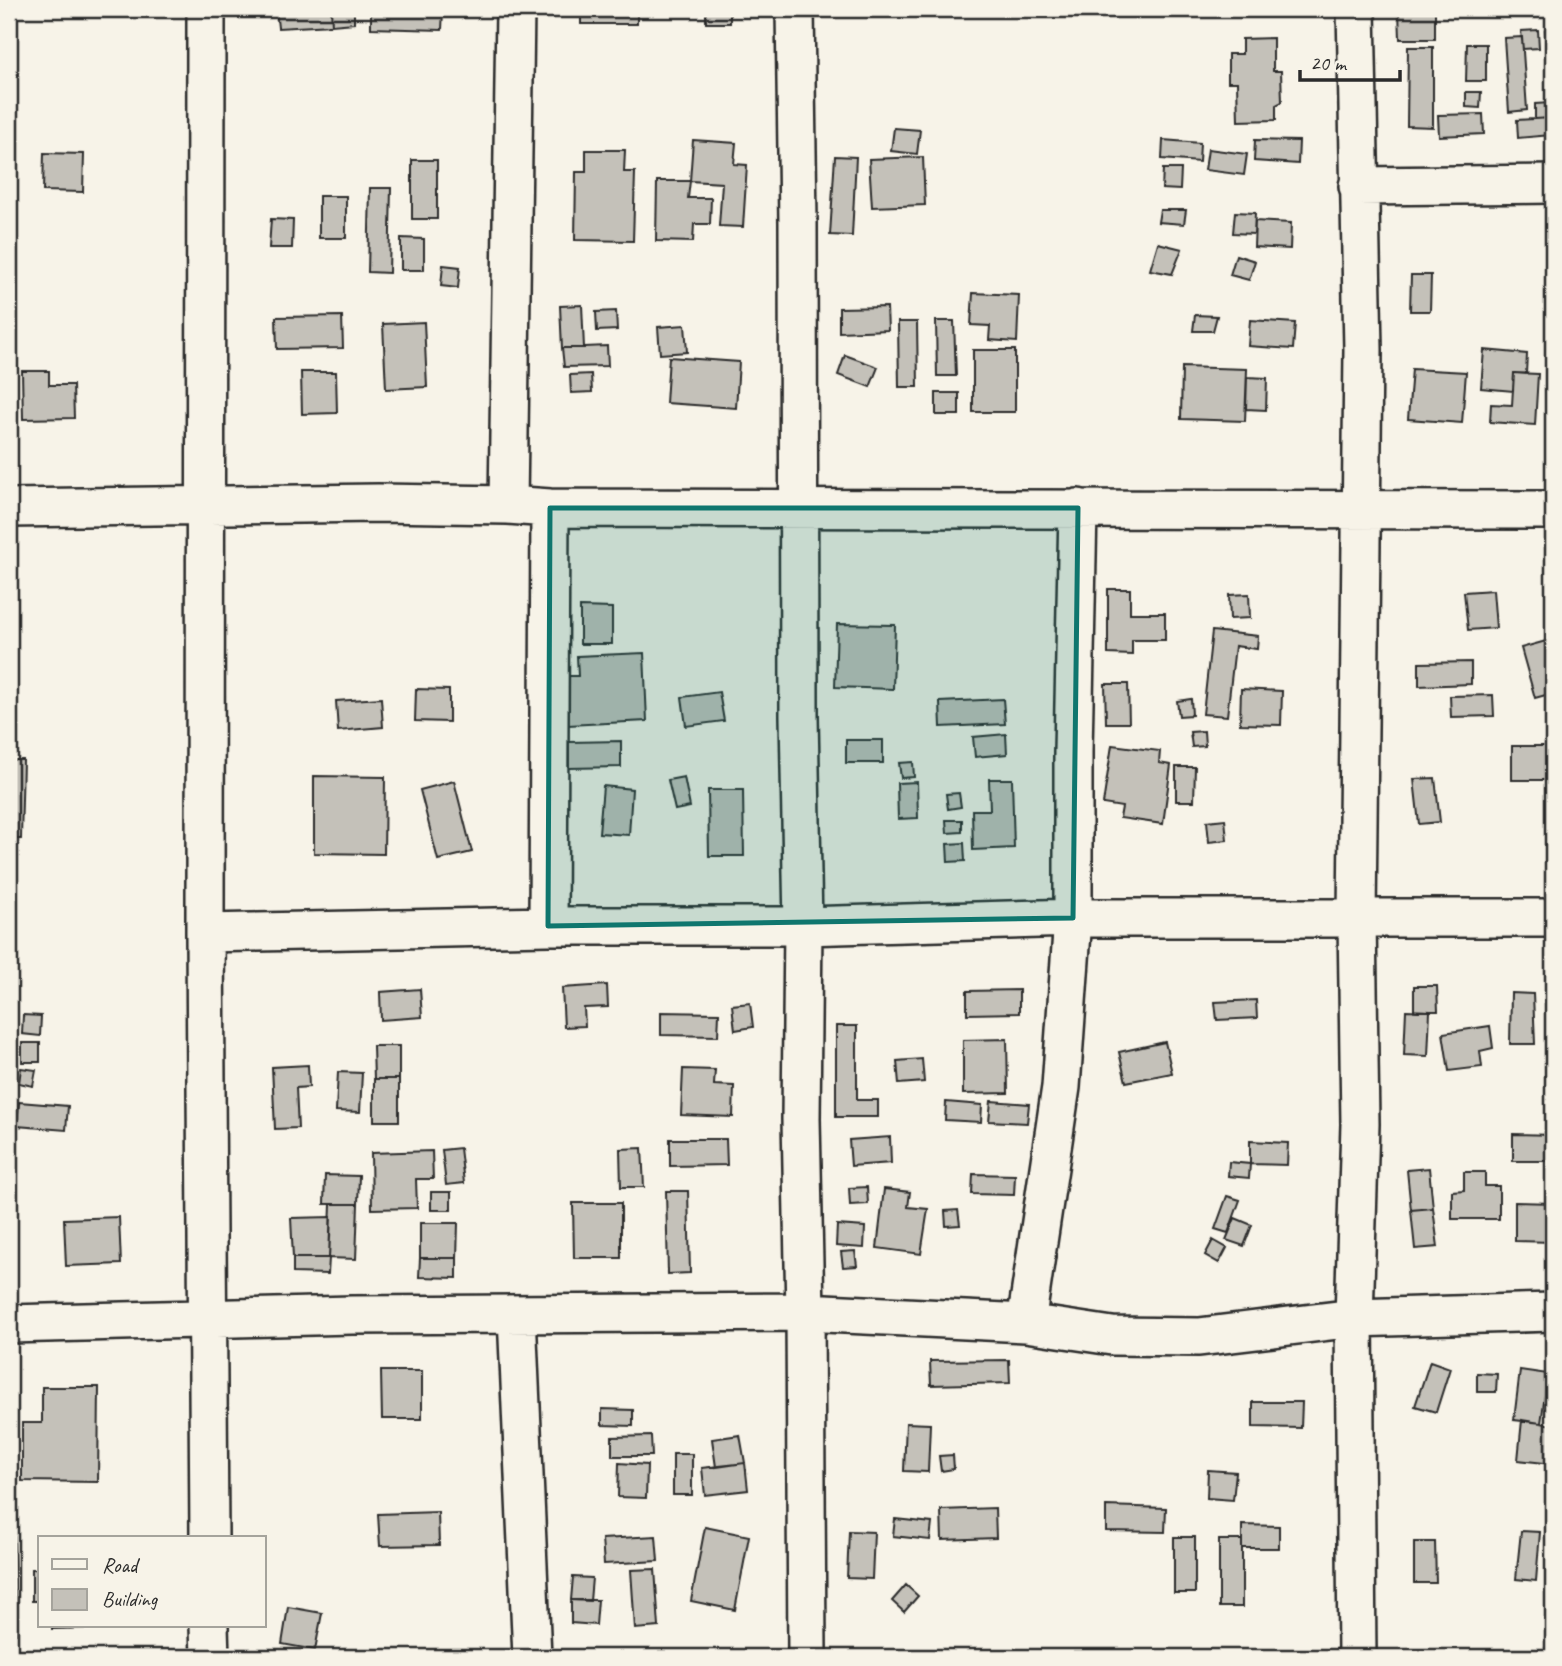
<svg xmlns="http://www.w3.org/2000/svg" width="1562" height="1666" font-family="Caveat,sans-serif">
	<rect width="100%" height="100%" fill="#f7f3e8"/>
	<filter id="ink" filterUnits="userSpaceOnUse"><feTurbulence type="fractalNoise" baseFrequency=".0143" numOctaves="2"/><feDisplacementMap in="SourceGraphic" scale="14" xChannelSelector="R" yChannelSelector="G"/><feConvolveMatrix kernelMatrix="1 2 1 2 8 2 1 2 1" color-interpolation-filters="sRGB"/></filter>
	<g filter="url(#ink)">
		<path fill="#c4c1b9" stroke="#2b2b2b" stroke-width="2" d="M276 9H331L332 25 278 28Z
			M331 9H354V23L332 25Z
			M371 9H443L442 30 371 28Z
			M581 9H637V24H581Z
			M706 9H730V23H706Z
			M1399 10H1435V39H1400Z
			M1553 28V50L1548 51 1545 30Z
			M1538 30 1539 48 1523 49 1521 31Z
			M1522 37 1527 110 1509 112 1504 38Z
			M1273 38V71H1281L1282 102 1276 105V120L1238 121 1237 82H1228V54H1242V39Z
			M1467 44H1486V81H1466Z
			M1408 47H1433V127L1407 126Z
			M1466 92H1481L1480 108 1466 107Z
			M1550 103 1551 118 1535 119V104Z
			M1483 114 1484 134 1439 136 1438 115Z
			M1551 118V135L1518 138 1517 120Z
			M894 128 920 130 917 154 891 151Z
			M693 140 736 143 734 164 747 165 743 227 719 226 722 183 690 181Z
			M1163 140 1200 143 1199 162 1162 159Z
			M1255 140 1299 141 1298 164 1254 161Z
			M1208 149 1247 154 1244 175 1205 170Z
			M586 150H625L624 172H635L633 241 575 240 576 172H586Z
			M44 153 84 154 83 192 43 191Z
			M835 156 856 157 852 236 830 235Z
			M923 157 925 205 872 207 869 159Z
			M412 160H437V219H412Z
			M1163 169H1181L1180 190 1162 189Z
			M657 181H690L688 198H711L710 224H694L693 242 656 241Z
			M370 188H391L389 273 368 272Z
			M319 196H346V238H319Z
			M1160 210H1186L1184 224 1158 222Z
			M1235 212 1255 213 1254 234 1233 233Z
			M271 219 293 220 292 248H269Z
			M1255 221 1291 223 1290 249 1254 247Z
			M401 238 424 239V270H401Z
			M1158 243 1182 249 1172 274 1150 270Z
			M1236 255 1255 261 1249 280 1230 275Z
			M443 265 460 267 458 288 441 286Z
			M1411 275H1431L1430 311H1410Z
			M973 293 1019 295 1017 342 989 340 990 326 971 325Z
			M582 305 584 348H562L560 306Z
			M887 307 888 330 839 332V308Z
			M616 311 617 330 597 331 596 312Z
			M1195 315 1217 316 1213 331H1193Z
			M342 316 343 348 277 349 276 317Z
			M1250 320 1295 323 1293 349 1248 346Z
			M936 321H954L956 376H937Z
			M424 322 427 387 386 389 383 324Z
			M898 322H917L918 387H899Z
			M685 325 687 352 660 354 658 327Z
			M607 346 608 366 564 367 562 348Z
			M973 350H1015V412H973Z
			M1484 350 1527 354 1526 374 1514 373 1513 391 1481 388Z
			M845 355 878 367 870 387 838 375Z
			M669 357 739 362 736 408 666 403Z
			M1182 367 1247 369 1245 421 1181 419Z
			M1412 369 1466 372 1462 423 1408 419Z
			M22 371H49V385H73L74 418 23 419Z
			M301 372H336L337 413 302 414Z
			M1514 373 1538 374 1535 425 1490 422 1491 404 1512 405Z
			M591 374 592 392 571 393 570 375Z
			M1247 377 1267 378 1266 410 1246 409Z
			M936 393H959V415H936Z
			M1108 589H1130V613H1165V640H1132V655L1108 654Z
			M1493 590 1496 628 1468 630 1464 592Z
			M1249 594 1250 618 1230 619 1229 595Z
			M580 607 612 608V644H580Z
			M837 624 895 625 893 689 835 687Z
			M1212 631 1258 636 1257 649 1235 646 1227 716 1203 714Z
			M1553 639V693L1535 698 1521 648Z
			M644 653 647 721 568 725 566 676H578L577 656Z
			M1471 662V684L1419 686V663Z
			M1105 684H1128L1129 723H1106Z
			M416 689 449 690V722L415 721Z
			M1241 689 1282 691 1281 725 1240 724Z
			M719 692 724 721 686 726 682 697Z
			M1493 695 1494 716 1451 717 1450 696Z
			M381 698 383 727 338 731 336 701Z
			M1003 699 1005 724 941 727 940 702Z
			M1191 699 1192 715 1179 716 1177 701Z
			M1204 731 1205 746 1192 747 1190 732Z
			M1006 734 1007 754 975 757 973 737Z
			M846 740H883V763H846Z
			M621 741V767L569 768V742Z
			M1112 745 1160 751 1159 763 1171 765 1163 824 1120 818 1122 807 1103 804Z
			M1512 746H1553V780H1512Z
			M9 760H23L21 839H9Z
			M913 762 914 777 901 778 899 763Z
			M1176 767H1195L1194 801H1176Z
			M314 776 385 777 384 854 314 853Z
			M684 777 690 807 675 810 668 780Z
			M1435 778 1440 822 1419 824 1414 779Z
			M989 779H1012L1014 848 973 850 972 810H990Z
			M454 781 472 852 438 860 420 790Z
			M917 782 918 818 898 819 897 783Z
			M603 786 632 789 629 835 599 833Z
			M708 790H743L744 856H709Z
			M959 793 961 807 948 809 946 794Z
			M1225 819 1227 840 1209 842 1207 821Z
			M946 820H962V832L947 833Z
			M964 843 965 861 948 862 947 844Z
			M607 985 608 1007 584 1008 585 1026 564 1027 562 988Z
			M1414 986H1437L1438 1011H1414Z
			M420 989 422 1017 381 1020 380 992Z
			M1019 990V1013L967 1014V991Z
			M1511 993 1533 994 1535 1044H1510Z
			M1256 1000 1257 1018 1217 1020 1215 1002Z
			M750 1003 753 1027 735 1030 732 1005Z
			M1406 1010 1430 1011 1428 1056 1404 1055Z
			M661 1012 719 1013 718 1036 661 1035Z
			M23 1015 41 1016 40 1036 22 1034Z
			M836 1026H857V1100H878V1117H836Z
			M1490 1026 1493 1048 1480 1051 1482 1067 1449 1071 1443 1033Z
			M1007 1039 1008 1093 963 1094V1040Z
			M1165 1042 1172 1073 1126 1082 1119 1052Z
			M22 1043H40V1062H22Z
			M373 1046H399V1079H374Z
			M922 1059 924 1082 899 1084 897 1061Z
			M308 1065 309 1087 296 1088 298 1128 275 1129 272 1067Z
			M21 1068 36 1070 33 1086 19 1083Z
			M683 1069 715 1070 714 1085 734 1086 733 1117 681 1115Z
			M338 1072 362 1073 360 1112 336 1111Z
			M374 1079H399V1121H374Z
			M991 1101 1029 1104 1027 1123 989 1121Z
			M19 1102 68 1106 66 1130 17 1126Z
			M946 1102 982 1105 981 1122 945 1120Z
			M1513 1134 1553 1135V1161H1513Z
			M890 1137 891 1163 851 1166 849 1140Z
			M670 1139H726L727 1165 670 1166Z
			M1250 1141 1288 1143 1287 1165 1250 1164Z
			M460 1148 464 1183 446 1185 442 1150Z
			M642 1148 644 1187H621L620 1149Z
			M432 1151 433 1179H416L417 1208 372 1209 371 1153Z
			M1229 1162 1250 1164 1249 1178 1228 1176Z
			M9 1166H14L13 1220H9Z
			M1429 1168 1433 1208 1411 1210 1407 1170Z
			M1464 1172H1485V1186H1499V1219H1452V1191L1464 1190Z
			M973 1174 1015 1175 1014 1195 972 1194Z
			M325 1175 359 1176 358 1204H324Z
			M867 1187 868 1204 850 1205 849 1188Z
			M884 1189 910 1192 908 1207 928 1209 921 1254 877 1248Z
			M666 1191H688L690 1273 668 1274Z
			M431 1192H451V1210H431Z
			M1227 1196 1240 1200 1228 1233 1215 1229Z
			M1515 1202 1553 1203V1242L1515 1241Z
			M573 1203H621V1258H574Z
			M331 1204H358L356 1259 329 1258Z
			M1433 1208 1438 1247 1415 1249 1411 1210Z
			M958 1210 960 1225 946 1226 945 1211Z
			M119 1217 121 1264 66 1266 64 1219Z
			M331 1217 329 1258H293L291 1218Z
			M1235 1218 1252 1225 1244 1246 1226 1240Z
			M420 1223H458L457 1258H420Z
			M837 1225 865 1227 864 1248 836 1246Z
			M1213 1240 1227 1248 1219 1263 1205 1255Z
			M855 1251 857 1266 843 1267 841 1252Z
			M293 1258H329L328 1274 293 1273Z
			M420 1258H457V1278L419 1277Z
			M1009 1360 1010 1383 931 1385 930 1361Z
			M1430 1361 1450 1368 1436 1412 1415 1406Z
			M1520 1370 1548 1374 1541 1423 1514 1420Z
			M381 1371H422V1419H382Z
			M1477 1373 1497 1374 1496 1392H1477Z
			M42 1387H99L98 1482 22 1481V1423H42Z
			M1253 1402H1302L1301 1428 1253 1427Z
			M602 1409 633 1410V1426L602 1425Z
			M1522 1420 1553 1425V1464L1518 1460Z
			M906 1423 930 1424 928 1472 904 1471Z
			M740 1435 745 1463 716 1467 712 1439Z
			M651 1436 652 1456H612V1437Z
			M673 1454H692V1495H673Z
			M953 1455 954 1469 941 1471 939 1456Z
			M619 1463 647 1465 646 1498 618 1497Z
			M745 1463 748 1490 705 1495 702 1468Z
			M1208 1470 1236 1472 1233 1500 1207 1498Z
			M1106 1506 1166 1508 1165 1532 1106 1531Z
			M995 1508 996 1538 942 1540 941 1510Z
			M438 1512 439 1545 380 1546 378 1514Z
			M895 1519 932 1523 930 1540 893 1536Z
			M9 1524H14L16 1633H9Z
			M1242 1525 1279 1526V1548H1242Z
			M705 1527 749 1536 735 1610 691 1601Z
			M849 1531 874 1532 872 1579 847 1578Z
			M1521 1531 1540 1532 1536 1581 1516 1579Z
			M656 1536 658 1561 604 1564 602 1539Z
			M1174 1537H1195V1593H1174Z
			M1219 1540H1242V1607H1219Z
			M1414 1542H1435L1436 1583H1414Z
			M32 1569H40V1601H32Z
			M655 1569 659 1627 635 1629 631 1570Z
			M573 1577 592 1578 590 1601 571 1600Z
			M906 1585 918 1596 904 1612 892 1601Z
			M571 1600H598L596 1625 571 1623Z
			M288 1607 322 1613 315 1650 282 1644Z
			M52 1626H96V1628L52 1629Z"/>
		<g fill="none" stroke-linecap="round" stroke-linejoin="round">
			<defs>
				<path id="street" d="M206 9 205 933 209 1538
					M795 9 798 223 799 716 803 926 801 1119 805 1312 807 1657
					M1356 9 1363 350 1357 919 1360 1124 1354 1318 1357 1657
					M1358 186 1553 184
					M508 505 515 9
					M9 508 378 503 508 505 550 508 1553 510
					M548 926 550 508
					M205 933 548 926H803L1073 918H1553
					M517 1315 532 1657
					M1026 1323 1061 1087 1073 918V752L1078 508
					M9 1324 352 1315 805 1312 1026 1323 1112 1336 1199 1337 1354 1318 1553 1312
					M209 1626 210 1657"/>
			</defs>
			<use href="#street" stroke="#2b2b2b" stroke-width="42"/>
			<use href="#street" stroke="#f7f3e8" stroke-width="37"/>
		</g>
	</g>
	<path fill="#0f766e" fill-opacity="0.2" stroke="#0f766e" stroke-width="5" stroke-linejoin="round" d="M550 508H1078L1073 918 548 926Z"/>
	<rect width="1562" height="1666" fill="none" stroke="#f7f3e8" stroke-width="35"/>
	<rect x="18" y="18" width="1527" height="1631" fill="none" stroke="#2b2b2b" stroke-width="2.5" filter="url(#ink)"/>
	<rect x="38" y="1536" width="228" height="91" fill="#f7f3e8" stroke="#a5a39c" stroke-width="2"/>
	<rect x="52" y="1559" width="35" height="10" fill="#f7f3e8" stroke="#a5a39c" stroke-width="2"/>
	<text x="102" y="1572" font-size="21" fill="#2b2b2b">Road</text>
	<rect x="52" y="1589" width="35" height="21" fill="#c4c1b9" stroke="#a5a39c" stroke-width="2"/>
	<text x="102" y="1606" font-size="21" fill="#2b2b2b">Building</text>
	<path d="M1300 70v10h100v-10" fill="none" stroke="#2b2b2b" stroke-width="3.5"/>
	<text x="1310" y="70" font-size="21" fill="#2b2b2b" stroke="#f7f3e8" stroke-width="5" paint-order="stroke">20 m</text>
</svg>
